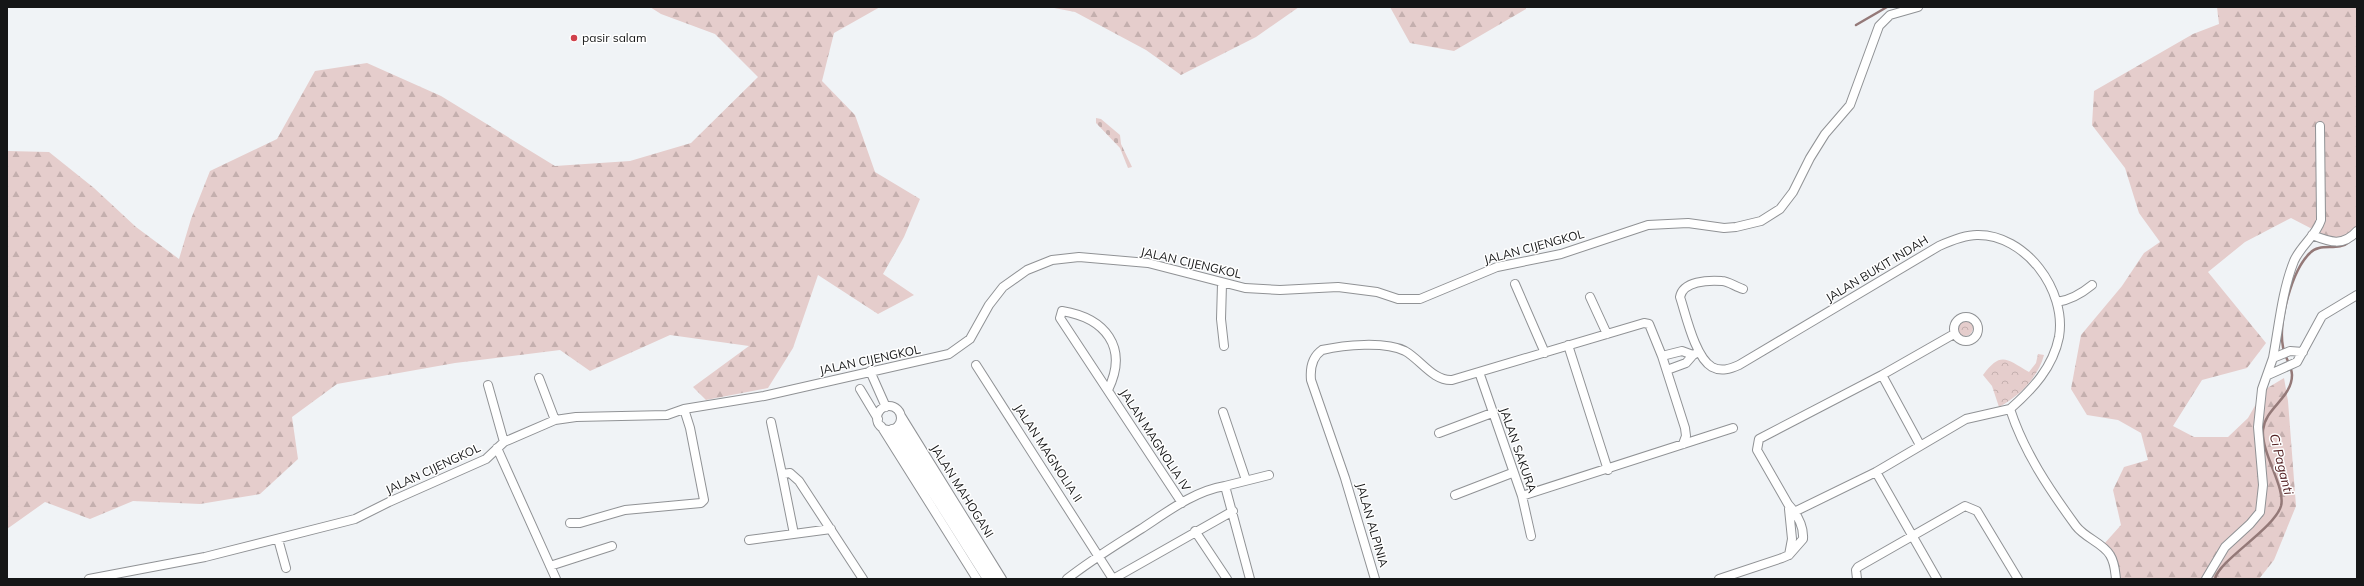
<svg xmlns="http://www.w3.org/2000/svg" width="2364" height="586" font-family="Mulish,sans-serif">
	<defs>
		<pattern id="forest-firs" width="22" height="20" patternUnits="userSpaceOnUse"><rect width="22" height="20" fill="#e5cdcc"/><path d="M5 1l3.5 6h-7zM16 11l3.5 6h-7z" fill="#c4afae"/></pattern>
		<pattern id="cemetery-stones" width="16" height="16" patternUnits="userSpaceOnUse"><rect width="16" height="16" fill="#e5cdcc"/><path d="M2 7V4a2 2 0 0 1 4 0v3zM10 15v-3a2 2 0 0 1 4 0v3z" fill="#c4afae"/></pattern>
		<pattern id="park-crowns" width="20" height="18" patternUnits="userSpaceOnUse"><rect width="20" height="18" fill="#e5cdcc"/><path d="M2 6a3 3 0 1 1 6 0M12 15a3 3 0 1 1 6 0" fill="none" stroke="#c4afae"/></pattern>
	</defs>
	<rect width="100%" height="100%" fill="#f0f3f6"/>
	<path fill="url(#forest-firs)" d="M650 7H880L834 33 822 81 855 115 875 172 920 199 904 237 883 274 914 295 878 314 818 275 793 348 768 388 706 400 693 387 749 346 670 335 590 371 560 350 455 363 337 384 292 417 298 459 260 494 200 504 133 501 90 519 45 502 7 529V151L49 152 94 188 136 227 179 259 191 219 210 171 277 139 315 71 367 63 441 96 555 166 630 161 691 143 758 77 715 34 661 14Z
		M1049 7H1299L1256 37 1181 75 1146 50 1075 12Z
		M1390 7H1526V9L1454 51 1410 43Z
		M2217 7H2357V238L2343 245 2291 218 2245 242 2208 272 2266 343 2247 368 2202 380 2173 426 2194 437H2228L2248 418 2264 390 2284 378 2288 401 2296 506 2274 560 2259 579H2110L2118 566 2104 544 2121 525 2113 490 2124 467 2148 460 2141 433 2118 420 2087 415 2071 389 2081 335 2122 286 2144 253 2160 242 2139 213 2125 168 2092 125 2094 91 2193 34 2219 24Z"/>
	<path fill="url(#cemetery-stones)" d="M1096 118 1101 119 1120 135 1121 144 1132 167 1128 168 1120 148 1096 123Z"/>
	<path fill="url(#park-crowns)" d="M1957 328a8 8 0 1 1 16 0a8 8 0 1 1-16 0Z
		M2038 354 2044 355C2038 378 2019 396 1999 407L1992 386 1983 375C2001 351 2006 359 2029 372L2036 363Z"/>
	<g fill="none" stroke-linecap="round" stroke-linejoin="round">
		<path stroke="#947978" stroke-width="2.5" d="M1856 25 1887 7
			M2215 579C2219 560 2274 529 2281 506 2286 488 2261 453 2263 430 2265 408 2292 398 2292 375 2292 366 2284 356 2283 347 2278 322 2292 270 2310 253 2320 242 2338 252 2349 242"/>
		<defs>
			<path id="minor" d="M2312 235C2330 242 2343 247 2357 231
				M1222 284 1221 319 1224 346
				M1515 284 1545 353
				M1743 289C1736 287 1728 281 1722 281 1708 280 1683 281 1680 297 1686 315 1695 357 1712 367 1721 372 1730 369 1739 365L1939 246C1950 241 1964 235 1977 235 2025 234 2067 290 2059 337 2053 367 2033 389 2010 409
				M1590 297 1607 334
				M2057 302C2071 300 2081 294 2092 285
				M1954 329a12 12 0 1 1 24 0a12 12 0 1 1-24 0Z
				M1568 345 1608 470
				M1662 356 1682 351 1693 355
				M2273 358C2279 326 2282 291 2294 261 2301 245 2316 236 2321 220L2320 126
				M976 365 1113 579
				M1667 370 1686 363 1693 355 1699 352
				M870 371 886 407
				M1479 372 1522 496 1531 536
				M1882 375 1920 445
				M2268 375 2297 362 2322 316 2357 295
				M539 378 555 420
				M488 385 504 442
				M860 389 878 419
				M1108 390C1129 347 1105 318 1062 311L1060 318 1182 503
				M877 418a12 12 0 1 1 24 0a12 12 0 1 1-24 0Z
				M2010 409C2024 452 2049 489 2076 526 2085 538 2103 543 2110 555 2115 563 2115 571 2116 579
				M1223 412 1246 480
				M901 416 1002 579
				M771 422 782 474 790 473 799 481 863 579
				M899 425 995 579
				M881 426 977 579
				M892 429 987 579
				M1439 433 1492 413
				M497 448 556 579
				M1876 472 1937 579
				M782 474 794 534
				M1225 486 1269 475
				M1455 495 1512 473
				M1522 496 1733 428
				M1789 509 1792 539 1789 555
				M1790 514 1876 472 1966 419 2010 409
				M570 523H580L625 510 701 503 704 500 690 428 684 409
				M1195 531 1227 579
				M278 539 286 568
				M749 540 831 529
				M550 566 612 546
				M89 579 205 557 355 519 389 502 486 459 504 442 555 420 576 417 667 415 684 409 764 396 949 354 970 339 989 305 1003 287 1027 270 1052 260 1079 257 1148 263 1245 288 1280 290 1338 287 1377 292 1398 299H1420L1497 267 1561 254 1648 225 1688 223 1724 228 1736 227 1761 221 1780 209 1793 192 1810 158 1825 134 1850 105 1879 26 1890 15 1918 7
				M1067 579C1091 560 1116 545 1141 529 1167 512 1194 491 1225 486L1250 579
				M1113 579 1233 511
				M1375 579 1345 478 1311 380C1310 369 1312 357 1322 350 1344 345 1385 341 1405 351 1421 360 1433 381 1452 380L1644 323 1649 324 1662 356 1685 428 1686 436 1683 444
				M1719 579 1782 558 1789 555 1803 539C1804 526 1797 514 1788 504L1757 450 1759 439 1882 375 1954 334
				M1857 579 1856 570 1858 567 1965 506 1977 511 2018 579
				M2206 579 2225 547 2250 524 2260 512 2263 485 2258 427 2262 389 2273 358 2290 351 2303 352"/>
		</defs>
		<use href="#minor" stroke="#909295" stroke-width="10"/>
		<use href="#minor" stroke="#fff" stroke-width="8"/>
	</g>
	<circle fill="#d0404b" stroke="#fff" stroke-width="1.5" cx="574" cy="38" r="4"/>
	<g text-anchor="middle" stroke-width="3" stroke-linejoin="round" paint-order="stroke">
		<g font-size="12" fill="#151617" stroke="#fff" text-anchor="start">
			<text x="582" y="42">pasir salam</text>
		</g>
		<g font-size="12" fill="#151617" stroke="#fff">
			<text transform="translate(1534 247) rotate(-15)" y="4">JALAN CIJENGKOL</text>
			<text transform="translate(1191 263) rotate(13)" y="4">JALAN CIJENGKOL</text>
			<text transform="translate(1877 269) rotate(-31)" y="4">JALAN BUKIT INDAH</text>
			<text transform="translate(870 360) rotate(-12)" y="4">JALAN CIJENGKOL</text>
			<text transform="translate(1155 440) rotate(57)" y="4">JALAN MAGNOLIA IV</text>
			<text transform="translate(1518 450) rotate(71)" y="4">JALAN SAKURA</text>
			<text transform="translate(1048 453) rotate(57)" y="4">JALAN MAGNOLIA II</text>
			<text transform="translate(433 469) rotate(-25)" y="4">JALAN CIJENGKOL</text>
			<text transform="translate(962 491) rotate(58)" y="4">JALAN MAHOGANI</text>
			<text transform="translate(1372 525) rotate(74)" y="4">JALAN ALPINIA</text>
		</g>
		<g font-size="13" font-style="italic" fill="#522022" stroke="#fff">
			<text transform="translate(2282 464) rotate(76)" y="5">Ci Paganti</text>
		</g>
	</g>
	<rect width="2364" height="586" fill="none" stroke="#151617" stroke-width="16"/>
</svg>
